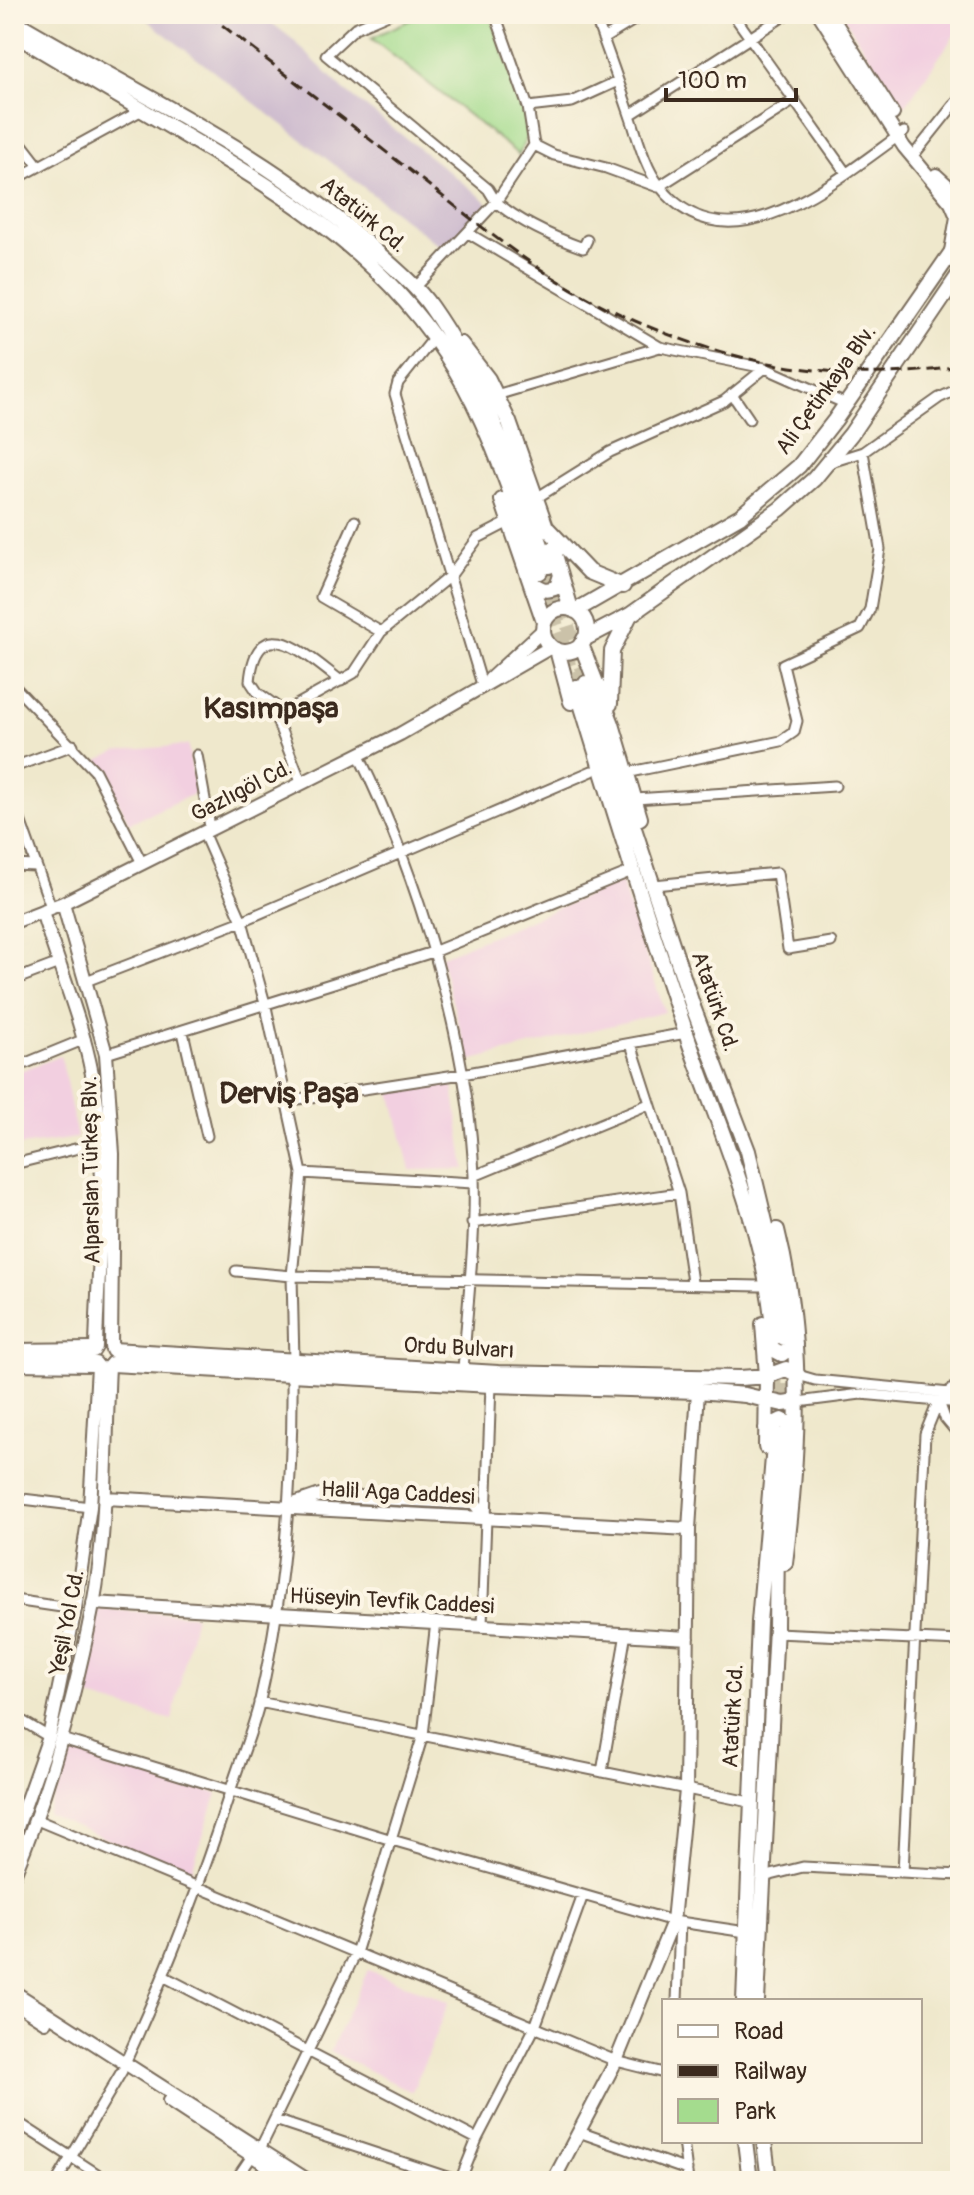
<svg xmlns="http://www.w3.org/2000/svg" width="974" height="2195" font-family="Pangolin,sans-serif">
	<rect width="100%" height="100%" fill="#fcf5e5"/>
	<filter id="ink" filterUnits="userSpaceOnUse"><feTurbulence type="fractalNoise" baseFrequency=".0125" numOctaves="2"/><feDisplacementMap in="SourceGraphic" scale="16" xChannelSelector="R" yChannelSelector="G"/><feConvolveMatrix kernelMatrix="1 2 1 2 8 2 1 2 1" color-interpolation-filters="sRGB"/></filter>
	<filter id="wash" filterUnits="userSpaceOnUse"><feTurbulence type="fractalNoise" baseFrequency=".006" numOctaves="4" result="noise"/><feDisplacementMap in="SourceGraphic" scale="32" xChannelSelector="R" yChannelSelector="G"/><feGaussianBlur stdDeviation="1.8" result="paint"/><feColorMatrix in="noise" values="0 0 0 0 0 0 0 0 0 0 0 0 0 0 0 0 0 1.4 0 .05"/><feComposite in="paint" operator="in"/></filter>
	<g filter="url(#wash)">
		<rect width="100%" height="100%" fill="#efe8cc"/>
		<path fill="#f2cfe0" d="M842 14H960V27L906 105 898 104Z
			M188 745 196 793 129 823 98 760 118 751Z
			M621 882 665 1012 469 1061 440 957Z
			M61 1056 77 1138 14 1147V1073Z
			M452 1080 465 1169 410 1170 391 1092Z
			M95 1609 195 1615 172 1720 82 1695 94 1645 87 1643Z
			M71 1750 217 1793 190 1875 47 1814Z
			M368 1970 449 2002 412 2092 330 2051Z"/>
		<path fill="#cfbdcf" d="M139 14H260L291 38 344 90 485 200 491 212 450 254Z"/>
		<path fill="#a4dc8e" stroke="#708356" stroke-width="2" d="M423 14H489L525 109 528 133 519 155 371 38Z"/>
	</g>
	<g filter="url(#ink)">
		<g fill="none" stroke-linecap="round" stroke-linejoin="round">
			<path stroke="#cbc2a9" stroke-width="14" stroke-dasharray="14 7" stroke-linecap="butt" d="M549 566 586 683
				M540 572 576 687
				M774 1339 775 1434
				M784 1342 785 1433"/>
			<defs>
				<path id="minor" d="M388 14 355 28 326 55 488 189 496 202 414 289
					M495 14 528 107 572 102 618 81
					M594 14C607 48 619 83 631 118 638 139 645 167 659 185 728 276 840 177 904 132
					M733 14 846 173
					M603 39 644 14
					M528 107 534 145 496 202C521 223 553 237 583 248L587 240
					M630 115 787 14
					M14 134 38 165
					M534 145 554 155 606 168 658 187 793 101
					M917 151 960 97
					M14 180 142 110
					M468 233 660 347
					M433 339 398 383 395 394 483 688
					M732 394 749 419
					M496 395 660 347 765 368 846 404
					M831 462 863 452 939 398 960 388
					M538 497 610 452 724 401 765 368
					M355 521 321 597 381 632
					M14 686 95 771 142 863
					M284 712 354 673 381 632 451 575 478 538 509 522
					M284 712 258 693 250 681C257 606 309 657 341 681
					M284 712 278 723 301 782
					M358 754C417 873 469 1043 474 1176 476 1240 467 1306 463 1371
					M197 755 210 827
					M14 767 73 745
					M626 773 781 741 794 732 797 721 783 664 860 628 870 609 880 549 863 452
					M635 799 835 786
					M14 803 51 907
					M203 832 242 921 266 1007 302 1173 292 1276 294 1361
					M14 865 35 866
					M654 885 777 873 788 949 831 942
					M14 980 59 963
					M86 981 242 921 592 771
					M183 1032 207 1136
					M631 1044 679 1193 692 1282
					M106 1054 433 952 632 871
					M14 1068 85 1039
					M285 1101 462 1074 686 1033
					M14 1164 99 1143
					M302 1173 473 1183
					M474 1176 649 1104
					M472 1223 679 1193
					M236 1271 292 1276 760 1286
					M798 1375 815 1380 960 1394
					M960 1384 945 1394 960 1414
					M798 1402 861 1394 960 1403
					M939 1402 945 1418 960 1436
					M14 1498 90 1507
					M14 1600 75 1609
					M482 1625 491 1385
					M776 1633 960 1641
					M259 1702 750 1802
					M14 1716 49 1737
					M62 1739 392 1840 673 1921 746 1932
					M602 1772 626 1633
					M37 1820 616 2061 664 2073
					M903 1872 925 1434 938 1402
					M763 1877 803 1867 960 1875
					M165 1977 477 2139
					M677 2001 680 1922
					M125 2063C166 1974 200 1886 230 1792 239 1762 253 1731 260 1700 284 1595 293 1483 292 1375
					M14 2120 108 2181
					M275 2120 459 2181
					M579 2132 687 2170
					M683 2141 688 2181
					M260 2149 356 1953 423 1735 436 1622
					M57 2181 122 2071
					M235 2181 252 2156
					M460 2181 477 2139 535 2027 583 1895"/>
				<path id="tertiary" d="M819 14 904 147 951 203 957 217 951 251
					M830 14 893 114
					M936 175 960 197
					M490 679 543 630
					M63 903 106 1054 113 1154 111 1347
					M42 911C58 966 81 1017 92 1074 110 1162 98 1258 96 1347
					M14 922 63 903 400 734 551 647
					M105 1498 689 1529
					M294 1504 320 1495 474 1503 487 1517
					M93 1603 688 1638
					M14 1836 49 1737 75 1609 90 1507 98 1366
					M14 1875C50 1788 75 1697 93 1605 108 1527 105 1446 109 1366
					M14 1992 309 2181
					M14 2002 45 2022
					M169 2101 291 2181
					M553 2181 616 2061 673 1921 686 1790 689 1529 698 1391"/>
				<path id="primary" d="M14 21C135 93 266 152 371 247 391 265 416 285 431 307 486 385 515 478 549 566
					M14 34C71 68 129 102 186 136 293 199 391 261 456 371 493 433 514 506 540 572
					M461 344 488 379 509 422 546 527 589 572 623 586
					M502 500 544 622
					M553 548 571 609
					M532 583C541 590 546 592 557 587L561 575
					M543 630a22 22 0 1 1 44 0a22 22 0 1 1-44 0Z
					M575 611 740 516 799 466 835 420 960 240
					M584 639 630 615 780 509 814 479 851 434 960 273
					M581 644 612 724 640 818
					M557 650 571 702
					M586 683 693 1007 748 1151 773 1255 784 1338
					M576 687C611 802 646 916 685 1030 720 1133 766 1228 774 1338
					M610 704 612 651 630 615
					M777 1230C805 1340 799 1452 785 1563
					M763 1324 767 1376 766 1447
					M765 1345 782 1354 795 1344
					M113 1350 498 1373 740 1378 767 1376 786 1369 798 1375
					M14 1351 93 1350
					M14 1363 95 1364
					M112 1364 491 1385 698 1391 745 1395 783 1404 798 1402
					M766 1428 782 1420 796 1428
					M744 2001 759 1622 775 1434
					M757 2001 776 1627 777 1544 785 1434
					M745 2141 750 2181
					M764 2141 769 2181"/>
			</defs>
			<use href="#minor" stroke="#7a6c5b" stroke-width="13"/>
			<use href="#tertiary" stroke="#7a6c5b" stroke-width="16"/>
			<use href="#primary" stroke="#7a6c5b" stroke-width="18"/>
			<use href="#minor" stroke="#fff" stroke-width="9"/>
			<use href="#tertiary" stroke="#fff" stroke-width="12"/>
			<use href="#primary" stroke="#fff" stroke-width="14"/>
			<path stroke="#3b2a1e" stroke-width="3" stroke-dasharray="12 6" stroke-linecap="butt" d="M208 14C273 65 339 115 404 166 461 210 518 259 581 294 697 358 828 388 960 366"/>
		</g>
	</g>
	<g text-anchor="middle" stroke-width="8" stroke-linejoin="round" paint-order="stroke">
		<g font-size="22" fill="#3b2a1e" stroke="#fcf5e5">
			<text transform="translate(364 214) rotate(40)" y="8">Atatürk Cd.</text>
			<text transform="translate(825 389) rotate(-54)" y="8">Ali Çetinkaya Blv.</text>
			<text transform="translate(241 790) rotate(-27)" y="8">Gazlıgöl Cd.</text>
			<text transform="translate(716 1001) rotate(71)" y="8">Atatürk Cd.</text>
			<text transform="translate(90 1170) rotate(-91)" y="8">Alparslan Türkeş Blv.</text>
			<text transform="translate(459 1347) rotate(3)" y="8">Ordu Bulvarı</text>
			<text transform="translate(398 1492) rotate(3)" y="8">Halil Aga Caddesi</text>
			<text transform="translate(392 1600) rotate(3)" y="8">Hüseyin Tevfik Caddesi</text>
			<text transform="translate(66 1622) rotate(-79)" y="8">Yeşil Yol Cd.</text>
			<text transform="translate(732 1716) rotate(-87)" y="8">Atatürk Cd.</text>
		</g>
		<g font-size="30" font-weight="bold" fill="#3b2a1e" stroke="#fcf5e5">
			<text x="271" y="718">Kasımpaşa</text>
			<text x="289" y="1103">Derviş Paşa</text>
		</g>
	</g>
	<rect width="974" height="2195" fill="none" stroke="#fcf5e5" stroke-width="48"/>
	<rect x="662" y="1999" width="260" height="144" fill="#fcf5e5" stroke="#afa495" stroke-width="2"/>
	<rect x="678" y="2025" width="40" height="12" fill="#ffffff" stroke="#afa495" stroke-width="2"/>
	<text x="734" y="2039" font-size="24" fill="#3b2a1e">Road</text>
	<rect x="678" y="2065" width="40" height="12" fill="#3b2a1e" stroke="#afa495" stroke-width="2"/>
	<text x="734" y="2079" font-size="24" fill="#3b2a1e">Railway</text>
	<rect x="678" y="2099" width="40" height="24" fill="#a4dc8e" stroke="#afa495" stroke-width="2"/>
	<text x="734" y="2119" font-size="24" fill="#3b2a1e">Park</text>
	<path d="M666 88v12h130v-12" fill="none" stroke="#3b2a1e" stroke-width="4"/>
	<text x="678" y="88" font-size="24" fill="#3b2a1e" stroke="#fcf5e5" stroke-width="6" paint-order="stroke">100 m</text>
</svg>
